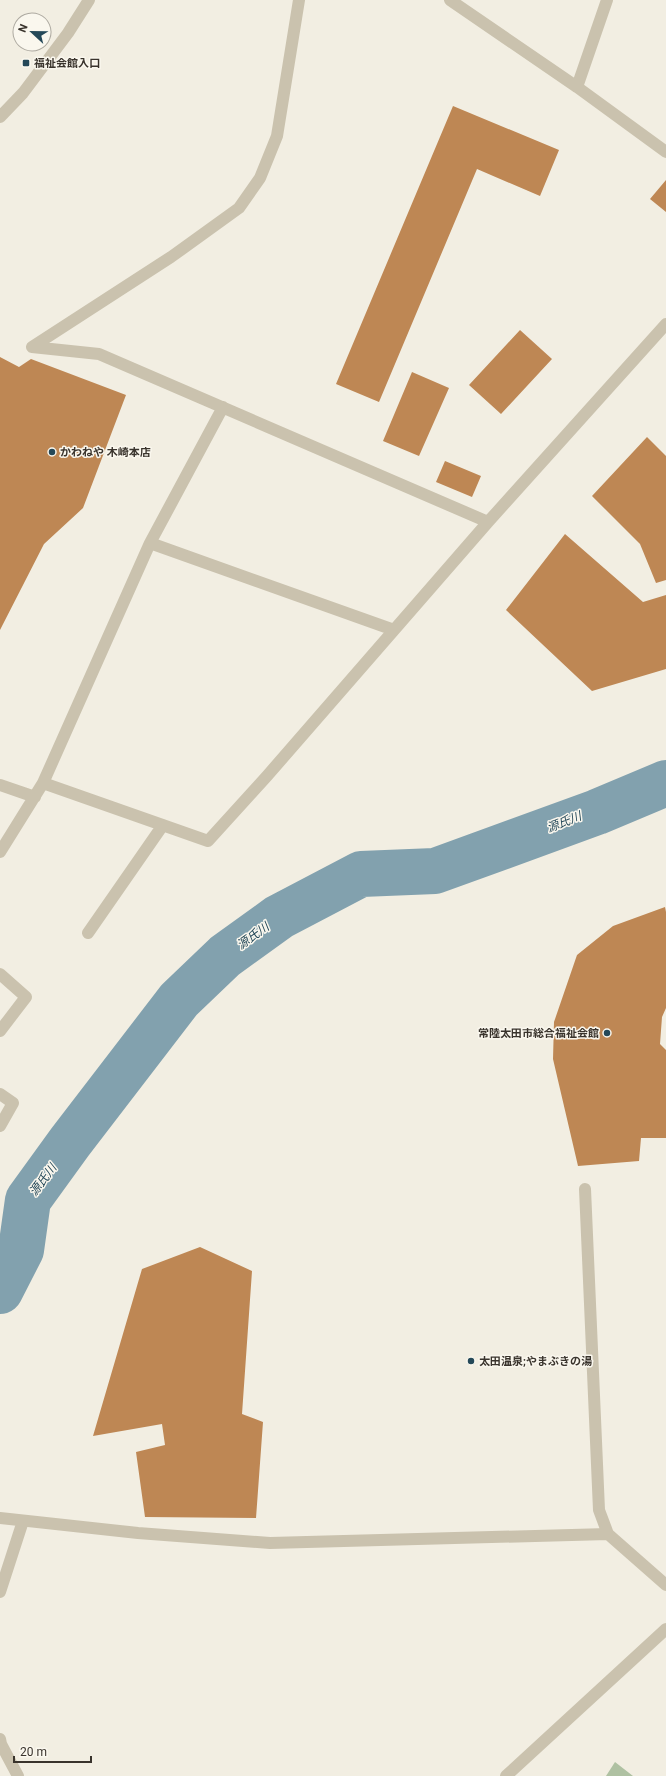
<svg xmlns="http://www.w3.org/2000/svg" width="666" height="1776" font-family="Roboto,'Noto Sans JP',sans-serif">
	<rect width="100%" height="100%" fill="#f2eee2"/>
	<path fill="#afc1a2" d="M615 1762 633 1776H606Z"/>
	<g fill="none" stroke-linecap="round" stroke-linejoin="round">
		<path stroke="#82a1ae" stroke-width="46" d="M0 1291 21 1250 28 1200 70 1142 179 1000 225 956 279 917 361 874 435 871 597 812 666 783"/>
	</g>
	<path fill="#be8754" d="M453 106 559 150 540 196 477 169 379 402 336 384Z
		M666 180V212L650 199Z
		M520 330 552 359 501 414 469 385Z
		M0 357 19 367 31 359 126 395 83 508 44 544 0 630Z
		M412 372 449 388 419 456 383 441Z
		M647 437 666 456V580L656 583 640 544 592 496Z
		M445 461 481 476 472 497 436 482Z
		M565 534 643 602 666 595V669L592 691 506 610Z
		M665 907 666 912V1008L662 1017 660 1044 666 1050V1138H641L639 1161 578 1166 553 1059 554 1022 577 955 613 926Z
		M200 1247 252 1271 242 1414 263 1422 256 1518 145 1517 136 1452 165 1445 162 1424 93 1436 142 1269Z"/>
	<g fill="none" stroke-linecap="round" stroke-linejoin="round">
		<path stroke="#cac2ae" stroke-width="12" d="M299 0 277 136 260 178 239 208 171 257 32 347 99 354 488 522
			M450 0 577 87 666 152
			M577 87 607 0
			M0 117 23 93 68 33 89 0
			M150 543 394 630
			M43 783 208 841 267 776 488 522 666 324
			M0 785 35 797
			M0 852 43 783 150 543 223 407
			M88 933 163 825
			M0 974 26 997 0 1031
			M0 1094 13 1103 0 1126
			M585 1189 599 1510 608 1534 666 1585
			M0 1518 138 1533 270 1543 608 1534
			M0 1592 23 1521
			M0 1739 1 1744 18 1776
			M506 1776 666 1629"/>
	</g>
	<g fill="#244858" stroke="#faf7ee" stroke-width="1.5">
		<rect x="22" y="59" width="8" height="8" rx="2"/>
		<circle cx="52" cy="452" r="4"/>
		<circle cx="607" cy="1033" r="4"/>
		<circle cx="471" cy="1361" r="4"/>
	</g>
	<g text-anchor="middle" stroke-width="3" stroke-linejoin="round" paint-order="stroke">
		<g font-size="11" font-weight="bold" fill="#39332c" stroke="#faf7ee" text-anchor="start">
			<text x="34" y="67">福祉会館入口</text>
			<text x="60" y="456">かわねや 木崎本店</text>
			<text x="599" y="1037" text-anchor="end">常陸太田市総合福祉会館</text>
			<text x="479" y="1365">太田温泉;やまぶきの湯</text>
		</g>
		<g font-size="12" font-style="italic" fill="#244858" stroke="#faf7ee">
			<text transform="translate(564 822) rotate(-21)" y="4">源氏川</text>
			<text transform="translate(253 936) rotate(-36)" y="4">源氏川</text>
			<text transform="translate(43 1180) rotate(-53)" y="4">源氏川</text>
		</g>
	</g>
	<g transform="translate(32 32) rotate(292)"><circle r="19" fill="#faf7ee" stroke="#ada9a0"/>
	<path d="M0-3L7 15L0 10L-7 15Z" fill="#244858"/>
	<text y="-6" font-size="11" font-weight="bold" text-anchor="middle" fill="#39332c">N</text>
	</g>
	<path d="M14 1756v6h77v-6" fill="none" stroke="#39332c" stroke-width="2"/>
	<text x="20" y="1756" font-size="12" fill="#39332c" stroke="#faf7ee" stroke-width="3" paint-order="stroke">20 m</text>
</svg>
